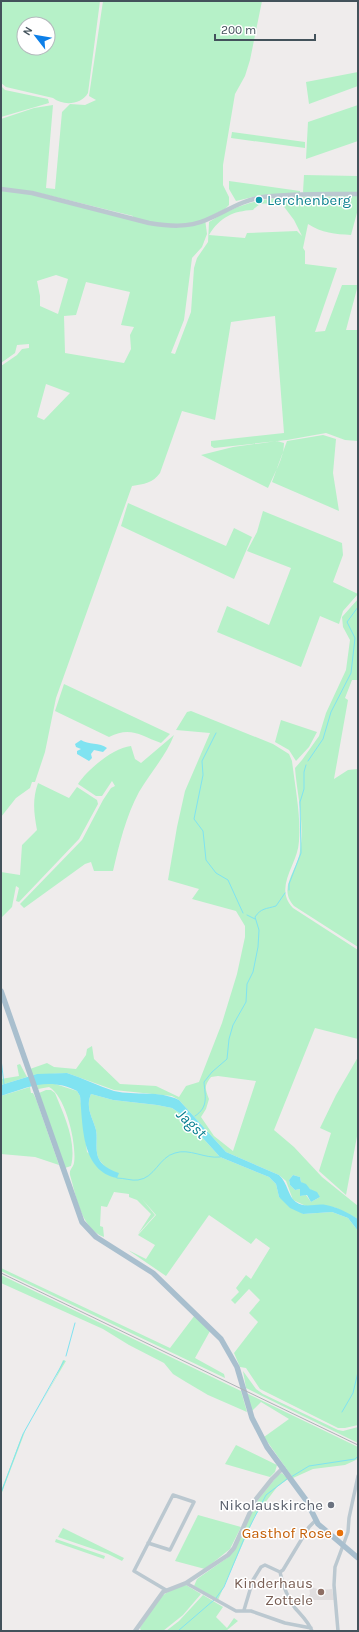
<svg xmlns="http://www.w3.org/2000/svg" width="359" height="1632" font-family="Karla,sans-serif">
	<rect width="100%" height="100%" fill="#efecec"/>
	<path fill="#e0ddde" d="M309 1586 320 1590 332 1589 334 1600H306L310 1594Z"/>
	<path fill="#b6f1c8" fill-rule="evenodd" d="M1 1H100L88 93C81 105 63 106 53 98L6 87 1 83ZM24 24H48V48H24Z
		M103 1H262L250 60 245 76 235 94 223 165V185L229 197V205L225 209 205 219 207 234 202 247 192 258 184 320 171 353 175 354 191 312 194 268 197 258 208 242 209 222C230 208 251 201 276 198L278 199 275 204C266 204 261 201 253 210 233 211 220 217 209 235L245 238 247 233 297 231 302 236 294 220 282 204 281 201 283 197 358 196V209L351 235C335 234 322 233 308 224L303 248 305 251V264L337 268 315 332 325 331 342 285H358L346 330H358V441L345 440 326 433 287 440 214 448 211 446V441L284 433 275 316 231 322 215 420 182 411 160 473C153 483 144 484 132 486L56 698 45 752 35 782H32L30 788 16 798 1 817V366L17 355 22 349 29 348V344L17 345 15 353 1 363V119L34 108 53 105 46 188 55 189 62 112 70 104 85 105 96 100 89 96ZM31 191 133 216 131 220ZM56 275 68 279 58 314 40 306V296L37 281ZM86 282 130 292 121 325 134 327 130 335 131 349 124 363 65 353 64 316 76 315ZM46 384 70 393 44 420 37 417Z
		M358 72V86L309 104 306 82Z
		M1 86 5 90 48 99 49 103 1 117Z
		M358 105V141L306 159 308 122Z
		M232 132 305 142V148L231 138Z
		M304 175 358 176V192L305 194 303 192Z
		M229 181 300 191V194L261 195 236 201 229 189Z
		M323 435 336 439 333 473 339 511 272 482 287 441Z
		M277 441 284 443C284 458 274 474 268 488L201 455 233 447Z
		M128 503 226 546 234 528 252 537 234 579 121 526Z
		M263 511 342 543 343 555 333 582 358 594 343 611 339 624 320 616 301 667 217 632 227 606 269 625 291 568 247 551 257 532Z
		M358 599V680H352L345 698 348 700 334 779 348 770 358 769V947L294 906C277 888 298 870 300 851 305 824 297 795 295 768L302 760 319 736 326 713 346 670 350 640 343 627 342 617Z
		M64 684 170 734 161 743C140 735 130 726 109 737L55 711Z
		M191 711 273 744 289 754 292 761C295 787 301 815 299 841 298 865 273 887 293 908L358 950V1039L315 1028 274 1130 294 1147 322 1177 358 1206V1219L334 1207 306 1206 293 1200 286 1181 279 1175 226 1152 179 1100 172 1096 114 1090 67 1073 32 1075 30 1069 47 1063 54 1067 76 1069 86 1055 87 1049 92 1046 94 1059 120 1084 156 1086 179 1097 186 1086 199 1082 222 1023 237 974 245 937V926L236 911 192 899 199 889 168 880 177 827 185 791 210 733 176 730 187 712ZM218 1076 256 1081 233 1151 214 1136 201 1117 206 1109 209 1099C205 1089 204 1086 211 1077ZM293 1175 300 1177 301 1182 320 1197 311 1202 306 1195 300 1196V1189L295 1190 290 1185 289 1180Z
		M281 720 317 732 309 747 296 761 289 750 275 742Z
		M174 735C166 756 150 773 139 792 126 816 119 845 113 871H94L91 862 85 864 24 908 20 904 82 840 103 800 111 788 115 786 112 781 102 796H96L78 784C88 769 113 748 131 746L135 759 141 763Z
		M38 783 69 798 77 787 97 800 98 804 79 839 19 902 16 901 19 888 16 886 12 907 1 918V872L20 875 22 845 37 830C34 813 32 800 38 783Z
		M358 1057V1131L346 1195 319 1171 331 1133 320 1128 336 1095Z
		M20 1064 27 1077 1 1085V1079L19 1076 17 1065Z
		M41 1083 55 1084 77 1091 80 1096 87 1152 112 1171C109 1168 103 1165 100 1161 94 1152 98 1140 96 1130 93 1118 85 1108 91 1094L113 1100 157 1105 172 1108 181 1114 220 1157 269 1177 276 1184 279 1197 303 1214 332 1212 348 1218 358 1231V1425L345 1428H338L260 1389 246 1368 240 1367 234 1353 258 1322 249 1313 260 1300 249 1289 235 1304 231 1300 239 1292 236 1288 246 1275 251 1279 270 1248 256 1238 251 1244 209 1215 166 1276 128 1250 146 1259 155 1245 138 1235 156 1215 142 1199 155 1215 138 1234 151 1214 137 1200 129 1197V1194L114 1192 107 1207 101 1206 100 1226 103 1227 104 1237C81 1229 76 1195 70 1175 69 1169 73 1168 74 1163 77 1145 66 1096 49 1087L38 1089 37 1085Z
		M30 1087 31 1093H33L36 1099 59 1165 35 1157 1 1154V1096Z
		M46 1090H51L55 1093C64 1115 77 1142 71 1166L65 1168 39 1093Z
		M1 1268 170 1348 195 1315 210 1331 195 1358 224 1374 225 1378 1 1271Z
		M1 1275 241 1391 247 1412 208 1395 186 1382 173 1374 164 1363 129 1345 103 1329 1 1283Z
		M63 1360 66 1361 26 1429 1 1495V1491L21 1438 56 1377Z
		M243 1371 256 1389 263 1394 338 1430 343 1431 358 1427V1443L246 1388Z
		M246 1393 358 1447V1459L345 1465 313 1469 293 1478 264 1437 289 1419 261 1402 252 1411Z
		M236 1445 277 1465 275 1472 270 1477 225 1464Z
		M282 1473 288 1479 277 1487 255 1516 218 1600 194 1586 197 1579 227 1558 258 1500 278 1475Z
		M198 1515 241 1527 230 1549 205 1569 175 1561Z
		M63 1528 124 1558 122 1561 108 1554 58 1537Z
		M56 1539 105 1556 104 1559 55 1542Z
		M186 1585 201 1594 183 1615 163 1631H141L140 1628C155 1604 158 1592 186 1585Z
		M203 1595 223 1607 216 1617 227 1628 234 1618 238 1621 226 1631H166L179 1621Z"/>
	<path fill="#80e3f1" d="M81 740C88 745 100 742 107 748L103 752 94 750 91 754 92 758 89 761 77 754V751L81 749 76 747 75 744Z
		M67 1073C83 1078 98 1086 114 1091 136 1096 159 1090 179 1100L226 1152 279 1175C288 1183 288 1197 296 1202 306 1209 315 1203 326 1205 338 1207 348 1213 358 1219V1231L348 1218 332 1212 303 1214 290 1208 279 1197 276 1184 269 1177 220 1157 181 1114 172 1108 157 1105 113 1100 91 1094C85 1108 93 1118 96 1130 98 1140 94 1152 100 1161 104 1167 113 1171 119 1173L117 1178C81 1171 83 1125 80 1096L77 1091C49 1077 29 1087 1 1096V1085L37 1074Z
		M293 1175 300 1177 301 1182 306 1184 310 1189 317 1192 320 1197 311 1202 307 1195 300 1196V1189L295 1190 290 1185 289 1180Z"/>
	<g fill="none" stroke-linecap="round" stroke-linejoin="round">
		<path stroke="#80e3f1" stroke-width="1" d="M216 733 202 761 203 775 194 819 203 831 206 860 216 873 228 880 243 913
			M308 761 323 739 331 712 351 673 355 638 347 622 358 607
			M289 890V884L301 853 300 802 304 789V772L306 765
			M247 915 255 919
			M1 1059 4 1084
			M195 1116C209 1107 205 1096 204 1082L212 1072 227 1059 229 1039 233 1025 246 1002 247 984 253 972 258 947 259 930 255 917C261 908 266 909 276 906L285 893
			M117 1178C124 1178 132 1181 138 1180 155 1178 159 1157 175 1153 189 1148 205 1159 220 1157
			M66 1356 75 1323
			M342 1412 353 1393 358 1372
			M291 1477 309 1466 355 1459 358 1456
			M1 1493 23 1434 64 1361
			M216 1598 224 1587 246 1534 266 1495 287 1479
			M178 1631 214 1600"/>
		<path stroke="#bbc8d0" stroke-width="3.5" d="M148 1543 170 1550 194 1502 173 1495 134 1571 166 1590
			M280 1572C282 1583 288 1599 295 1608 302 1616 308 1621 312 1631
			M186 1583 236 1611H251L285 1623 311 1628
			M244 1610 253 1580 261 1567 265 1565 280 1572 283 1570 309 1527 316 1520
			M338 1631 334 1585 335 1567 348 1532 349 1518 358 1476"/>
		<path stroke="#bbc8d0" stroke-width="4.5" d="M1 189 32 193 149 223C168 226 188 228 206 220 225 212 242 200 263 197 294 193 327 194 358 194
			M135 1631 163 1592 186 1583 228 1555 234 1548 256 1499 272 1479 283 1468"/>
		<path stroke="#a9bfce" stroke-width="5.5" d="M1 991 82 1222 96 1237 153 1273 221 1339 237 1367 252 1418 267 1447 306 1500 318 1524 358 1558"/>
		<path stroke="#aeb2b7" stroke-width="1" d="M1 1273 358 1445"/>
	</g>
	<circle fill="#0f9aa8" stroke="#fff" stroke-width="1.5" cx="259" cy="200" r="4"/>
	<circle fill="#6b7280" stroke="#fff" stroke-width="1.5" cx="331" cy="1505" r="4"/>
	<circle fill="#e8710a" stroke="#fff" stroke-width="1.5" cx="340" cy="1533" r="4"/>
	<circle fill="#8d6e63" stroke="#fff" stroke-width="1.5" cx="321" cy="1592" r="4"/>
	<g text-anchor="middle" stroke-width="3" stroke-linejoin="round" paint-order="stroke">
		<g font-size="15" fill="#0d838f" stroke="#fff" text-anchor="start">
			<text x="267" y="205">Lerchenberg</text>
		</g>
		<g font-size="15" fill="#5b616d" stroke="#fff" text-anchor="end">
			<text x="323" y="1510">Nikolauskirche</text>
		</g>
		<g font-size="15" fill="#c56008" stroke="#fff" text-anchor="end">
			<text x="332" y="1538">Gasthof Rose</text>
		</g>
		<g font-size="15" fill="#785e54" stroke="#fff" text-anchor="end">
			<text x="313" y="1588">Kinderhaus<tspan x="313" dy="17">Zottele</tspan></text>
		</g>
		<g font-size="16" font-style="italic" fill="#067e8f" stroke="#fff">
			<text transform="translate(192 1123) rotate(44)" y="6">Jagst</text>
		</g>
	</g>
	<rect width="359" height="1632" fill="none" stroke="#43525b" stroke-width="4"/>
	<g transform="translate(36 36) rotate(301)"><circle r="19" fill="#ffffff" stroke="#b4babd"/>
	<path d="M0-3L7 15L0 10L-7 15Z" fill="#0d7fe8"/>
	<text y="-6" font-size="11" font-weight="bold" text-anchor="middle" fill="#43525b">N</text>
	</g>
	<path d="M215 34v6h100v-6" fill="none" stroke="#43525b" stroke-width="2"/>
	<text x="221" y="34" font-size="12" fill="#43525b" stroke="#ffffff" stroke-width="3" paint-order="stroke">200 m</text>
</svg>
